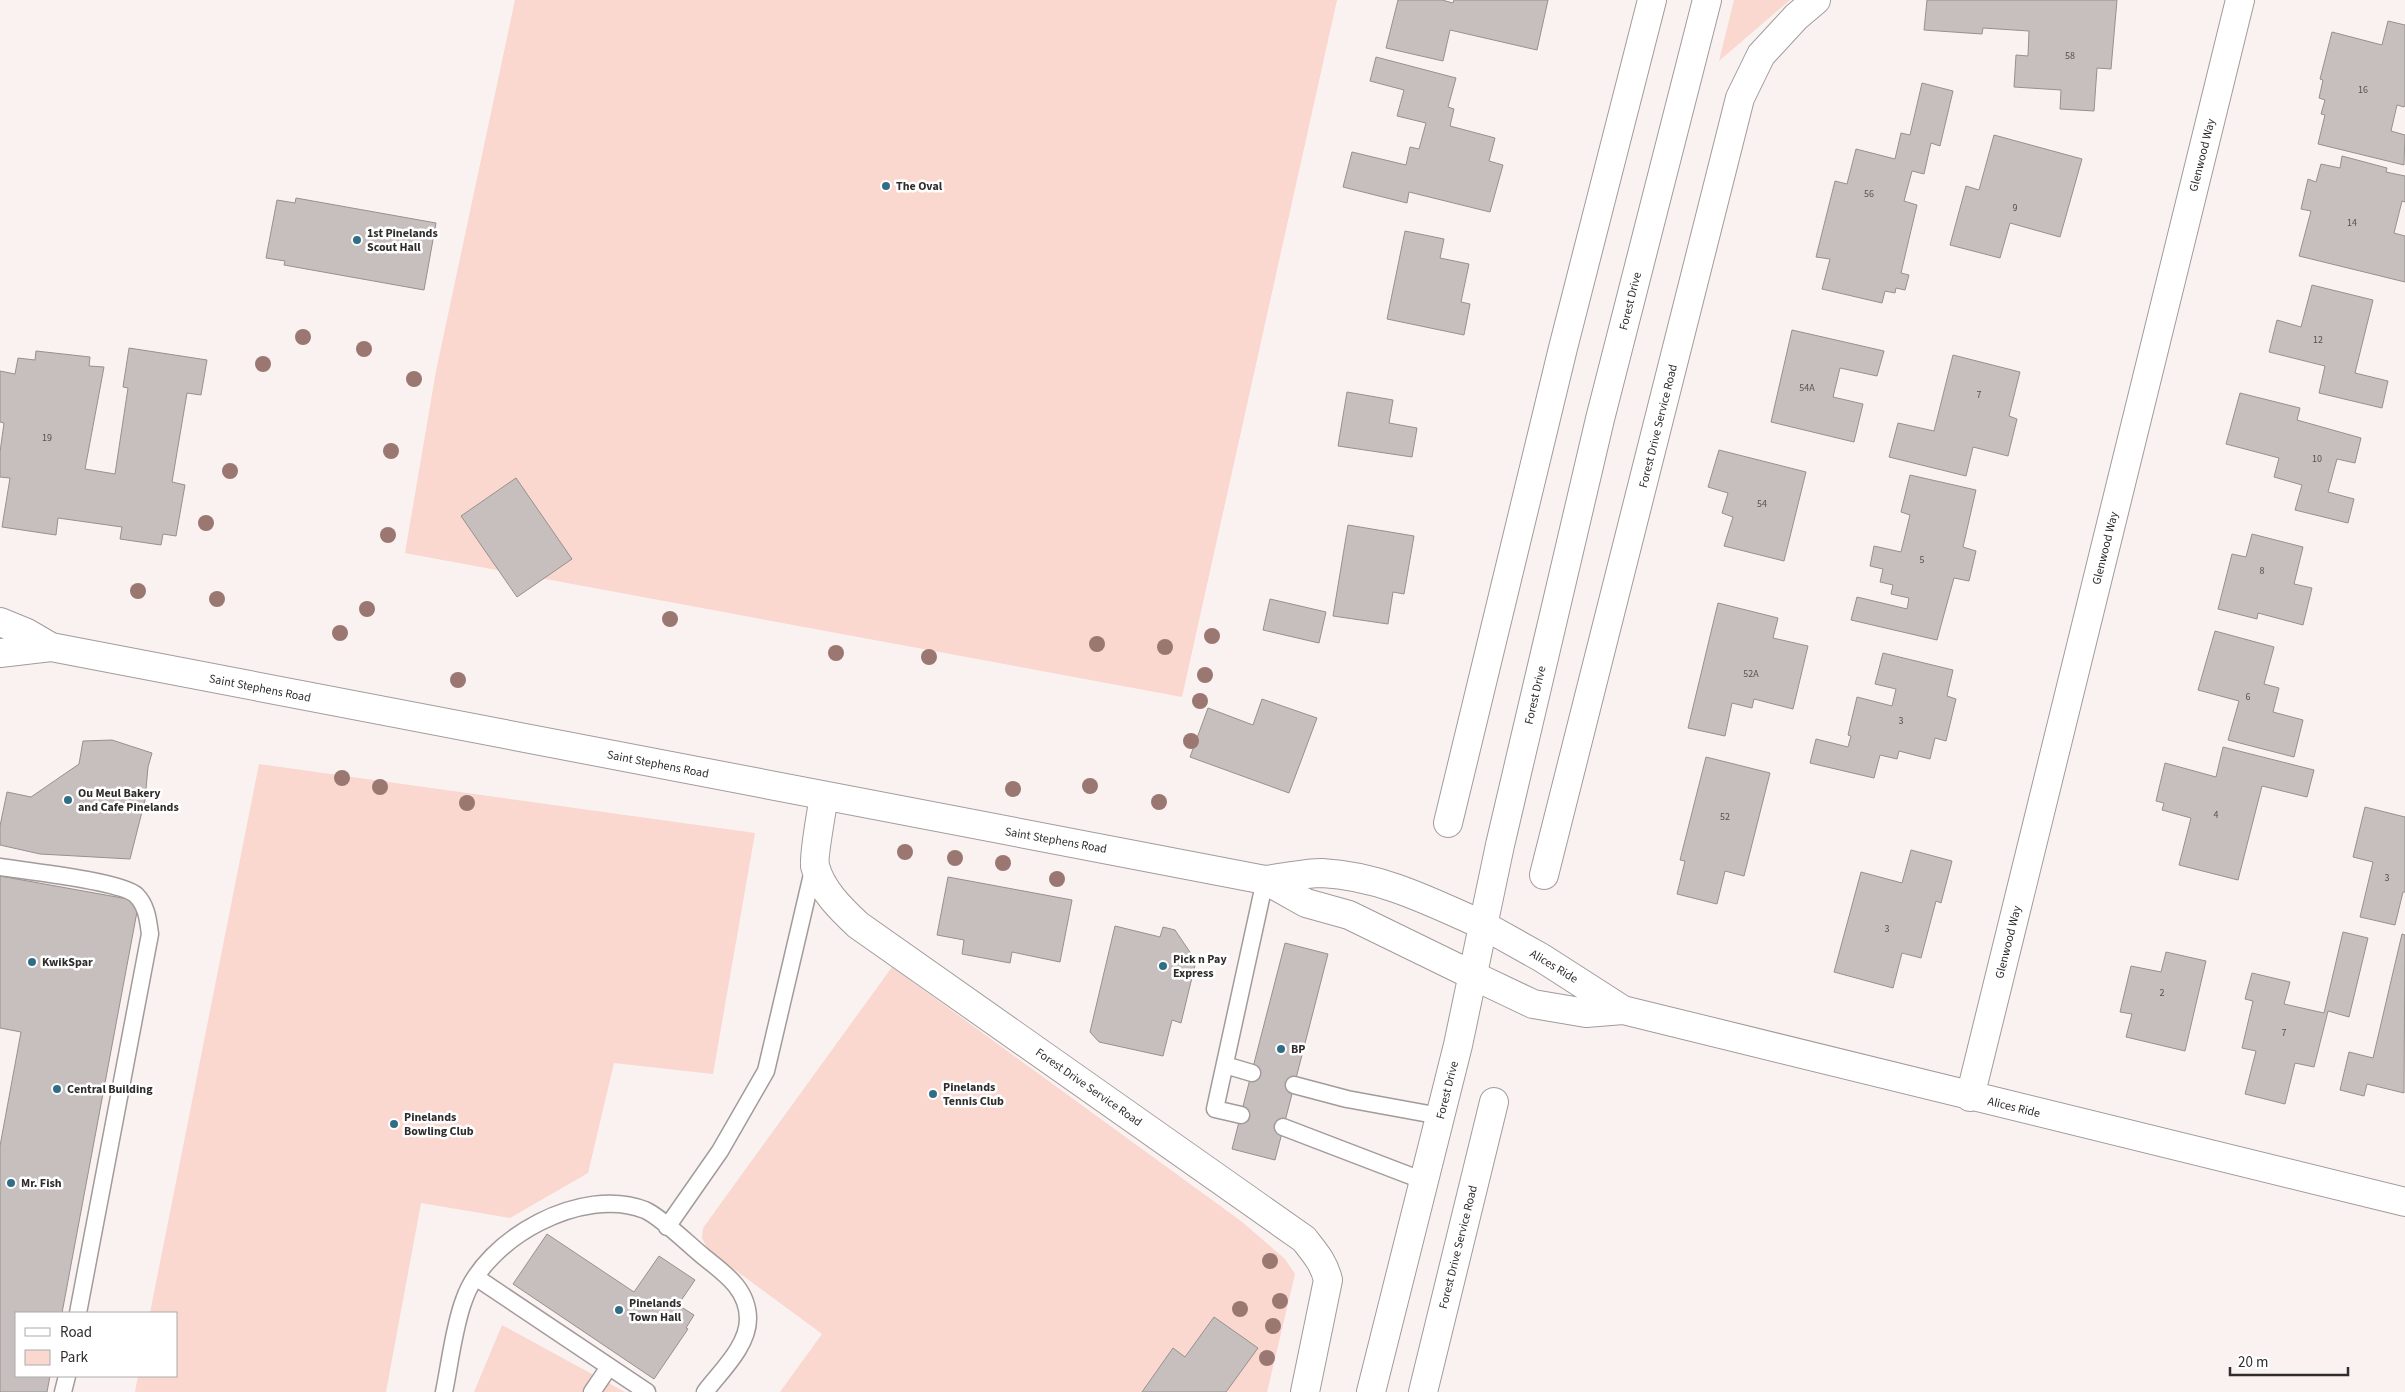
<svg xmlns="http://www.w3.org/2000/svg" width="2405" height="1392" font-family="'Source Sans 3',sans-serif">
	<rect width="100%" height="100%" fill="#faf2f1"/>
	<path fill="#fad7cf" d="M515 0H1337L1182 697 405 553 436 371Z
		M1734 0H1790L1719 61Z
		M259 764 755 833 713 1074 614 1063 588 1173 510 1218 421 1203 386 1392H135L138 1376H176V1313H150Z
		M892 967 1241 1221 1285 1259 1295 1274 1267 1392H780L822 1334 708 1250 702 1238 703 1228Z
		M502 1325 625 1392H474Z"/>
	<path fill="#c6bfbe" stroke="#96908e" d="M1398 0H1442L1453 3 1454 0H1548L1537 50 1450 30 1443 61 1386 48Z
		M1927 0H2117L2111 69 2097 68 2094 111 2060 109 2061 90 2014 87 2016 55 2028 56 2029 31 1983 28 1982 34 1924 30Z
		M2388 21 2405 25V105L2404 107 2397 105 2391 131 2405 135 2404 165 2318 144 2325 115 2321 114 2325 100 2319 98 2323 80 2320 79 2332 32 2382 45Z
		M1376 57 1456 78 1448 107 1454 109 1450 126 1495 138 1489 161 1503 165 1490 212 1409 192 1407 203 1343 187 1352 152 1406 165 1410 147 1419 149 1426 123 1397 116 1404 90 1370 81Z
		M1922 83 1953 91 1940 146 1931 143 1924 174 1912 171 1904 201 1917 205 1901 273 1909 275 1905 290 1896 288 1895 293 1885 291 1882 303 1822 289 1830 259 1816 257 1835 181 1847 184 1856 149 1895 159 1901 133 1910 135Z
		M1994 135 2082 159 2060 237 2010 223 2000 258 1950 245 1966 186 1979 190Z
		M2342 156 2387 168 2386 172 2405 176V202L2402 201 2394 233 2405 236V282L2299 256 2311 211 2301 209 2308 179 2316 182 2321 164 2340 168Z
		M296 198 436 223 424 290 284 265 285 261 266 258 277 200 295 203Z
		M1405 231 1444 239 1440 258 1469 264 1461 302 1470 304 1464 335 1387 319Z
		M2312 285 2373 300 2355 373 2388 381 2382 408 2319 393 2325 366 2269 352 2277 320 2301 327Z
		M1792 330 1884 351 1877 376 1840 368 1833 397 1863 404 1854 442 1771 422Z
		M129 348 207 360 201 395 187 393 172 482 185 485 176 536 163 534 161 545 120 539 122 527 58 518 56 535 2 527 10 478 0 477V452L4 423 0 422V371L15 374 18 358 35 360 36 351 90 357 89 366 104 367 85 469 115 474 128 388 123 387Z
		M1953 355 2020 372 2009 416 2017 419 2008 456 1973 447 1966 476 1889 457 1898 423 1934 431Z
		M1347 392 1393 400 1389 423 1417 428 1412 457 1338 446Z
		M2240 393 2300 408 2297 420 2361 438 2355 463 2337 459 2328 492 2354 499 2348 523 2295 510 2302 485 2274 477 2279 458 2226 444Z
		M1719 450 1806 472 1784 561 1724 546 1733 517 1722 513 1728 493 1708 487Z
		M1910 475 1976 490 1963 547 1976 551 1969 581 1954 578 1937 640 1851 620 1857 597 1907 609 1909 598 1891 594 1893 585 1880 582 1883 569 1870 566 1874 546 1901 552 1910 515 1901 512Z
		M516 478 572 559 517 597 461 516Z
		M1348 525 1414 536 1404 594 1393 592 1388 624 1333 616Z
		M2252 534 2303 547 2294 584 2312 588 2303 625 2258 613 2257 619 2218 609 2232 554 2246 557Z
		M1270 599 1326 612 1319 643 1263 630Z
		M1718 603 1778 618 1773 638 1808 646 1793 709 1754 699 1752 708 1732 703 1725 736 1688 728Z
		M2215 631 2274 647 2264 684 2279 688 2273 712 2303 720 2294 757 2228 740 2239 701 2198 690Z
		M1883 653 1953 670 1947 696 1956 699 1946 741 1935 738 1930 759 1899 751 1897 759 1880 755 1874 778 1810 763 1816 739 1848 747 1851 736 1848 735 1857 697 1892 706 1896 689 1875 684Z
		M1262 699 1317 718 1289 793 1190 757 1208 708 1253 725Z
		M112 740 152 753 148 767 145 800 130 859 40 854 0 845V826L7 792 31 797 79 764 83 741Z
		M2223 747 2314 770 2307 797 2262 786 2238 880 2179 865 2191 818 2162 810 2164 803 2156 801 2165 763 2216 777Z
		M1706 757 1770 773 1744 876 1725 871 1717 904 1677 894 1685 861 1680 860Z
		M2365 807 2405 817V892H2403L2395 925 2360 917 2373 862 2353 857Z
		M1911 850 1952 861 1941 903 1936 901 1921 958 1902 953 1893 988 1834 972 1861 872 1902 883Z
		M0 876 139 901 62 1313H16V1376H50L47 1392H0V1146L21 1032 0 1028Z
		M948 877 1072 900 1060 962 1012 952 1010 963 962 954 964 940 937 935Z
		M1115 926 1160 937 1163 927 1175 930 1196 961 1181 1023 1172 1020 1163 1056 1099 1042 1090 1032Z
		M2343 932 2368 938 2349 1017 2328 1011 2314 1067 2295 1063 2285 1104 2245 1094 2256 1051 2242 1048 2253 1001 2245 999 2252 973 2290 982 2284 1004 2324 1013Z
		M2402 934 2405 935 2404 1093 2367 1084 2364 1096 2340 1090 2349 1052 2373 1058Z
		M1285 943 1328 954 1275 1160 1232 1149Z
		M2166 952 2206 961 2185 1051 2126 1037 2132 1014 2120 1012 2131 966 2161 972Z
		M547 1234 634 1292 659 1256 695 1280 678 1305 694 1315 686 1328 688 1329 654 1379 513 1284Z
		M1214 1317 1258 1348 1226 1392H1142L1173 1348 1185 1357Z"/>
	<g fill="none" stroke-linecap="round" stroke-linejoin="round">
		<defs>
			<path id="lane" d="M0 867C26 871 120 881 136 895 147 906 148 920 150 934L78 1313
				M1225 1065 1252 1073
				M1294 1085 1347 1099 1440 1116
				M1241 1115 1215 1109 1265 880
				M1283 1127 1424 1181
				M667 1227 720 1151 766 1071 814 866
				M477 1278 647 1392
				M63 1392 67 1376
				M444 1392C450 1363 454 1326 464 1300 485 1238 583 1185 645 1210 661 1217 689 1245 704 1257 724 1273 748 1289 748 1319 748 1346 721 1371 705 1392
				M592 1392 609 1367"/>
			<path id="street" d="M824 796C822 809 813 857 815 866 821 890 841 909 858 925L1304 1239C1315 1253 1324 1263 1328 1280L1305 1392
				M1448 823 1563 348 1652 0
				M1544 875 1740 98 1761 55 1796 17 1816 0
				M1483 925 1542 958 1623 1010
				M1472 975 1533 1004 1586 1013 1623 1010 2405 1202
				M1970 1097 2240 0
				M1423 1392 1494 1102"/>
			<path id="secondary" d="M0 622 27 633 51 647 1265 880 1306 903 1349 915 1472 975
				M0 653 51 647
				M1265 880C1283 878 1304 873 1322 873 1381 876 1431 902 1483 925
				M1371 1392 1458 1045 1500 845 1600 419 1707 0"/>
		</defs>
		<use href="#lane" stroke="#a29b9a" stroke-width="19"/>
		<use href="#street" stroke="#a29b9a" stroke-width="30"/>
		<use href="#secondary" stroke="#a29b9a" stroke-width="30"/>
		<use href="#lane" stroke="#fff" stroke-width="16"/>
		<use href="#street" stroke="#fff" stroke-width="28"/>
		<use href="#secondary" stroke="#fff" stroke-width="28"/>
	</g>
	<g fill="#9a7771">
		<circle cx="303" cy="337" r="8"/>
		<circle cx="364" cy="349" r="8"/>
		<circle cx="263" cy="364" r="8"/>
		<circle cx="414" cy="379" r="8"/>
		<circle cx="391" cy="451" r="8"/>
		<circle cx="230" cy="471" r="8"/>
		<circle cx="206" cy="523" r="8"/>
		<circle cx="388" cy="535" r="8"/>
		<circle cx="138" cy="591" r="8"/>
		<circle cx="217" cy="599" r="8"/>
		<circle cx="367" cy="609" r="8"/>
		<circle cx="670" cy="619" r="8"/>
		<circle cx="340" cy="633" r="8"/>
		<circle cx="1212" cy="636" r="8"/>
		<circle cx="1097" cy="644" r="8"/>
		<circle cx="1165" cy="647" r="8"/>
		<circle cx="836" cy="653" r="8"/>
		<circle cx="929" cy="657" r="8"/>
		<circle cx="1205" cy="675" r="8"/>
		<circle cx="458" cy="680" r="8"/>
		<circle cx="1200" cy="701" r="8"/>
		<circle cx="1191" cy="741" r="8"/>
		<circle cx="342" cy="778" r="8"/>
		<circle cx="1090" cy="786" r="8"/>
		<circle cx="380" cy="787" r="8"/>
		<circle cx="1013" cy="789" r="8"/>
		<circle cx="1159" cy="802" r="8"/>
		<circle cx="467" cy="803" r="8"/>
		<circle cx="905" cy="852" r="8"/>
		<circle cx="955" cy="858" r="8"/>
		<circle cx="1003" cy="863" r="8"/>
		<circle cx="1057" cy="879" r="8"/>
		<circle cx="1270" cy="1261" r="8"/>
		<circle cx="1280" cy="1301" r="8"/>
		<circle cx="1240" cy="1309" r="8"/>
		<circle cx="1273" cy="1326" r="8"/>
		<circle cx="1267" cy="1358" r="8"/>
	</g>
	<g fill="#316e85" stroke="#fff" stroke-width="2">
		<circle cx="886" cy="186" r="5"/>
		<circle cx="357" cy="240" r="5"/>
		<circle cx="68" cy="800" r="5"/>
		<circle cx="32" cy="962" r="5"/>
		<circle cx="1163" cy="966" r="5"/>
		<circle cx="1281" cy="1049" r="5"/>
		<circle cx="57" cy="1089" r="5"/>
		<circle cx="933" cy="1094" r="5"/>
		<circle cx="394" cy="1124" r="5"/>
		<circle cx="11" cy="1183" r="5"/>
		<circle cx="619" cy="1310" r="5"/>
	</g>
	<g text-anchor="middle" stroke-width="5" stroke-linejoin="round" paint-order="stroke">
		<g font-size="10" fill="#555250">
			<text x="2070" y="59">58</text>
			<text x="2363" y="93">16</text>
			<text x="1869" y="197">56</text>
			<text x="2015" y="211">9</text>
			<text x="2352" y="226">14</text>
			<text x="2318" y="343">12</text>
			<text x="1807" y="391">54A</text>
			<text x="1979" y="398">7</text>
			<text x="47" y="441">19</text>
			<text x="2317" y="462">10</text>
			<text x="1762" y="507">54</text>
			<text x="1922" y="563">5</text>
			<text x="2262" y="574">8</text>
			<text x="1751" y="677">52A</text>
			<text x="2248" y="700">6</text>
			<text x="1901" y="724">3</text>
			<text x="2216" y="818">4</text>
			<text x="1725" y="820">52</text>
			<text x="2387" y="881">3</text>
			<text x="1887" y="932">3</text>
			<text x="2162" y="996">2</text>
			<text x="2284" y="1036">7</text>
		</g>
		<g font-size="12" fill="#2f2d2c" stroke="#fff">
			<text transform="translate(2202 155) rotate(-76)" y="4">Glenwood Way</text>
			<text transform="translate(1630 301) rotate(-76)" y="4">Forest Drive</text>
			<text transform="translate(1658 426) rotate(-76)" y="4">Forest Drive Service Road</text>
			<text transform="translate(2105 548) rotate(-76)" y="4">Glenwood Way</text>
			<text transform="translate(260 688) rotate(11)" y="4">Saint Stephens Road</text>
			<text transform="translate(1535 695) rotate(-77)" y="4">Forest Drive</text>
			<text transform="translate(658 764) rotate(11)" y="4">Saint Stephens Road</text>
			<text transform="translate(1056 840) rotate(10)" y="4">Saint Stephens Road</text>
			<text transform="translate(2008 942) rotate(-76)" y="4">Glenwood Way</text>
			<text transform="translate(1554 966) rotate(31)" y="4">Alices Ride</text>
			<text transform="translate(1089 1087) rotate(35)" y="4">Forest Drive Service Road</text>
			<text transform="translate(1447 1090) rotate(-76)" y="4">Forest Drive</text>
			<text transform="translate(2014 1107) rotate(14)" y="4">Alices Ride</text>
			<text transform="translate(1458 1247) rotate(-76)" y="4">Forest Drive Service Road</text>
		</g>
		<g font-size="12" font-weight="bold" fill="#2f2d2c" stroke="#fff" text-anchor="start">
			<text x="896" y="190">The Oval</text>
			<text x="367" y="237">1st Pinelands<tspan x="367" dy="14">Scout Hall</tspan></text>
			<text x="78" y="797">Ou Meul Bakery<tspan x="78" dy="14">and Cafe Pinelands</tspan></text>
			<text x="1173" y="963">Pick n Pay<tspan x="1173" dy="14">Express</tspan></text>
			<text x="42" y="966">KwikSpar</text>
			<text x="1291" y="1053">BP</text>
			<text x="943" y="1091">Pinelands<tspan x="943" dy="14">Tennis Club</tspan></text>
			<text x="67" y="1093">Central Building</text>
			<text x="404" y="1121">Pinelands<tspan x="404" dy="14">Bowling Club</tspan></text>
			<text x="21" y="1187">Mr. Fish</text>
			<text x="629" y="1307">Pinelands<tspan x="629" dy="14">Town Hall</tspan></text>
		</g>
	</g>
	<rect x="15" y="1312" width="162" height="65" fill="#ffffff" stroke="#acabab"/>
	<rect x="25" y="1328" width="25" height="8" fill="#ffffff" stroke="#acabab"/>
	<text x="60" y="1337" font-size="15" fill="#2f2d2c">Road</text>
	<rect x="25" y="1350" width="25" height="15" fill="#fad7cf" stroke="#acabab"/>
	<text x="60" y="1362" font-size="15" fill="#2f2d2c">Park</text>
	<path d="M2230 1367v8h118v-8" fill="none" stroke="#2f2d2c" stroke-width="2.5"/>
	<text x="2238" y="1367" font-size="15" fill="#2f2d2c" stroke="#ffffff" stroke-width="4" paint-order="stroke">20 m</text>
</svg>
